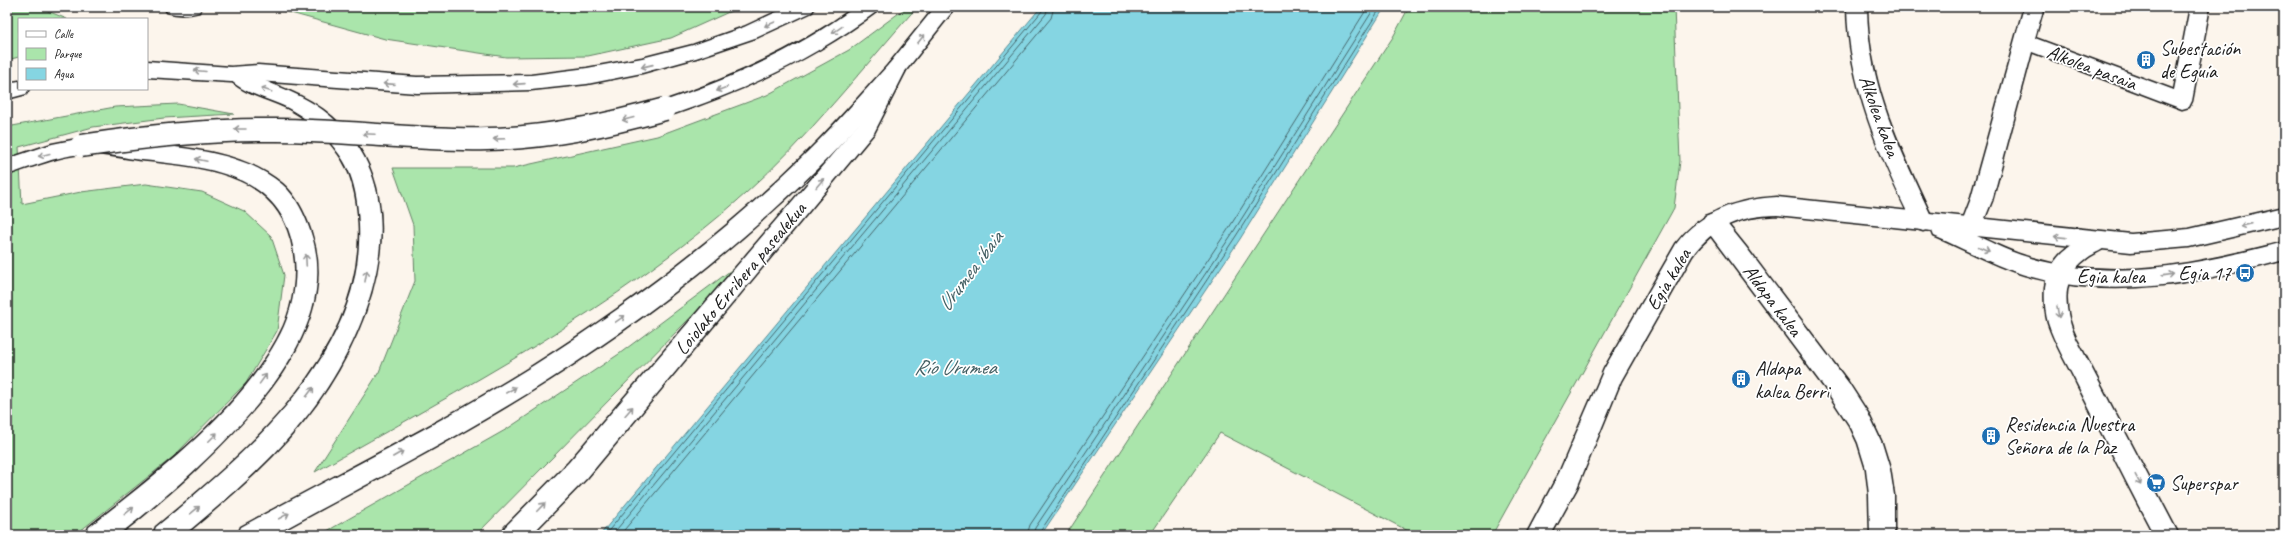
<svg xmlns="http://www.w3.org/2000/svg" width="2291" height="542" font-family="Caveat,sans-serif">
	<rect width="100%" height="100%" fill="#fcf5ec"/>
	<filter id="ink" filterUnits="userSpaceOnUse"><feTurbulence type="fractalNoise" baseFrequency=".025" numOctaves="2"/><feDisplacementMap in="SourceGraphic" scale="8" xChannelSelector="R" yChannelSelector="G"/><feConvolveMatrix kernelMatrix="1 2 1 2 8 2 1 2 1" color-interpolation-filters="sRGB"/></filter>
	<g filter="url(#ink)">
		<path fill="#aae5ab" stroke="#638064" d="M7 7H38L67 19H19V57L7 60Z
			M269 7H740L671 38 588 56 506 57 385 39Z
			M907 7H917C861 70 808 138 745 194 616 309 463 388 315 472L379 372 415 281 413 225 393 168H513L657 136 767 95 849 50Z
			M1409 7H1674L1680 161 1674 208 1492 535H1416L1220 433 1150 535H1066L1393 37Z
			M178 104 234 114 164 118 93 127 19 147 22 204 81 192 146 184 202 192 244 211 271 236 284 275 277 331 246 383 173 457 75 535H7V127L115 107Z
			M754 253 476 535H320L507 429 619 354Z"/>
		<path fill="#85d5e2" stroke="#5b8b93" d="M1041 7H1385L1240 239 1041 535H600Z"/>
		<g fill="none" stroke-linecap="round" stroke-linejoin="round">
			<path stroke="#46666b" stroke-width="1" d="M605 535 1042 11 1043 7
				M612 535 1046 14 1048 7
				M620 535 1051 18 1054 7
				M1027 535 1030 525 1227 231 1368 7
				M1033 535 1035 528 1232 234 1375 7
				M1038 535 1236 236 1381 7"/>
			<defs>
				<path id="minor" d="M164 7H202L199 12C189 15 177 15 167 12Z
					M1847 7H1867C1868 88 1901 150 1934 222L1931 228 1923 231 1915 228C1881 159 1848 85 1847 7Z
					M2024 7H2044L2035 38 2174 90 2190 7H2210L2192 101 2189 107 2182 109 2032 52 1992 201 1979 233 1971 236 1963 233 1960 227 1970 201Z
					M1713 213 1721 216 1746 247 1848 382 1868 413 1882 443 1890 469 1894 495V535H1870L1869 495 1866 469 1858 443 1851 428 1824 387 1705 228 1702 222 1705 216Z
					M2099 232 2107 235 2110 241C2105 251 2094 252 2086 259 2059 278 2064 313 2077 340L2179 535H2154C2128 486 2103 436 2078 386 2068 365 2055 345 2048 323 2045 312 2044 299 2045 287 2049 257 2072 241 2099 232Z"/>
				<path id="tertiary" d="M787 7H815L812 12 758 37 696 58 642 73 587 84 531 90 417 93 258 81 231 82 147 77V61L231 67 258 65 417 77 531 75 587 68 642 58 693 45 744 27Z
					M895 64 902 67 905 72 874 133 587 478 531 535H502L505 527 569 462 860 122 888 67Z
					M19 81V89H29L26 94 7 99V83Z
					M1777 197 2131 234 2189 229 2284 207V225L2189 247 2131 252 1977 236C1995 244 2012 253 2031 258 2115 283 2202 263 2284 242V260C2202 282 2117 300 2032 277 1998 268 1967 250 1934 236L1932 231 1777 215C1740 216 1714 226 1692 256L1621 381 1577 488 1551 535H1526L1559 473 1604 369 1676 244C1701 211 1737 199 1777 197Z"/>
				<path id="secondary" d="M935 7H956L903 74 896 77 889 74 886 69 889 64Z"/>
				<path id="motorway" d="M855 7H879L876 12C812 60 741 92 665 117L658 115 655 109 658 103C728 80 795 51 855 7Z
					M896 61 903 64 906 69 903 74C875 106 848 138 818 168 737 248 645 319 549 380 460 437 366 484 274 535H238L241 527C339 473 440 424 534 365 630 304 723 235 804 155 834 126 861 95 889 64Z
					M238 68C247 71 254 77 263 80 284 89 304 96 323 110 422 183 376 322 316 404 279 455 232 495 184 535H153L156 527C247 452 365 355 359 225 358 200 354 174 339 154 326 136 312 122 293 111 276 100 237 93 228 76L231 71Z
					M87 137C106 138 125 142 144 144 190 148 245 153 282 184 296 196 305 215 311 233 341 322 258 410 199 466 188 477 125 533 116 535 106 537 95 535 86 535L89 527C156 474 248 405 284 326 294 303 298 276 294 252 282 173 207 167 142 160 122 158 101 152 80 154 55 157 31 167 7 175V159L52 144Z"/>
			</defs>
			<use href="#minor" stroke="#1c1c1c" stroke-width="3"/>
			<use href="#tertiary" stroke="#1c1c1c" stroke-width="3"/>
			<use href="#secondary" stroke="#1c1c1c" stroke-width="3"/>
			<use href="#motorway" stroke="#1c1c1c" stroke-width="3"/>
			<use href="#minor" fill="#fff" fill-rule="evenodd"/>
			<use href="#tertiary" fill="#fff" fill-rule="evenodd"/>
			<use href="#secondary" fill="#fff" fill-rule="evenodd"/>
			<use href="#motorway" fill="#fff" fill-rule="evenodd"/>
			<defs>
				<path id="motorway-bridge" d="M81 146C146 136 211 129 276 130 347 130 417 141 487 139 548 138 607 125 665 109"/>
			</defs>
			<use href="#motorway-bridge" stroke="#1c1c1c" stroke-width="25" stroke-linecap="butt"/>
			<use href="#motorway-bridge" stroke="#fff" stroke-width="22"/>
		</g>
		<defs><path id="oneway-shaft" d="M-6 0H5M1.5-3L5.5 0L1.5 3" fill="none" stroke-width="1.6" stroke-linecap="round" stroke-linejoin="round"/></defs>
		<g stroke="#999">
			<use href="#oneway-shaft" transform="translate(770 24) rotate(157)"/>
			<use href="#oneway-shaft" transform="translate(837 30) rotate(145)"/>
			<use href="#oneway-shaft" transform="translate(921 39) rotate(-51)"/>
			<use href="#oneway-shaft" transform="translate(647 66) rotate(167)"/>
			<use href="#oneway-shaft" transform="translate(200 71) rotate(-175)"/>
			<use href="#oneway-shaft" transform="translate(389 84) rotate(-176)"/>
			<use href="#oneway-shaft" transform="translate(519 84) rotate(176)"/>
			<use href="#oneway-shaft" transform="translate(722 89) rotate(159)"/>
			<use href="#oneway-shaft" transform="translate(266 90) rotate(-162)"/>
			<use href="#oneway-shaft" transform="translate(628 119) rotate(166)"/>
			<use href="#oneway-shaft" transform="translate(240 129) rotate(180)"/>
			<use href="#oneway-shaft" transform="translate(369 134) rotate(-177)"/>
			<use href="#oneway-shaft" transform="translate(499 139) rotate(178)"/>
			<use href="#oneway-shaft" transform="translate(44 155) rotate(166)"/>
			<use href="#oneway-shaft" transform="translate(201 160) rotate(-168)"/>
			<use href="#oneway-shaft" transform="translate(820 183) rotate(-50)"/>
			<use href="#oneway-shaft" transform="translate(2246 225) rotate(167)"/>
			<use href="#oneway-shaft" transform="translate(2060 237) rotate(-174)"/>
			<use href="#oneway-shaft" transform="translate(1984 249) rotate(24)"/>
			<use href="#oneway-shaft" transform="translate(306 260) rotate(-93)"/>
			<use href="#oneway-shaft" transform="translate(2168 275) rotate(-8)"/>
			<use href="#oneway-shaft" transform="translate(366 276) rotate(-80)"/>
			<use href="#oneway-shaft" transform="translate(2058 312) rotate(80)"/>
			<use href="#oneway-shaft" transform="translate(620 319) rotate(-35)"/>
			<use href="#oneway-shaft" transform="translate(263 379) rotate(-54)"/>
			<use href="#oneway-shaft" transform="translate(511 390) rotate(-30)"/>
			<use href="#oneway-shaft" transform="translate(310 392) rotate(-53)"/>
			<use href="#oneway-shaft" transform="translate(629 411) rotate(-49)"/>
			<use href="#oneway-shaft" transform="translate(213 437) rotate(-45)"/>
			<use href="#oneway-shaft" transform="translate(398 454) rotate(-30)"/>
			<use href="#oneway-shaft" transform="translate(2138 480) rotate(62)"/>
			<use href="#oneway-shaft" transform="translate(541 507) rotate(-46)"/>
			<use href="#oneway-shaft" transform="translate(195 510) rotate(-40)"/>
			<use href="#oneway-shaft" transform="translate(129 511) rotate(-38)"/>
			<use href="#oneway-shaft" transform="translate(284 516) rotate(-28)"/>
		</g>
	</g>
	<defs>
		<symbol id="building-disc" viewBox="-11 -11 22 22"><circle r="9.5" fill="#1f6fb2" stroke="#fff"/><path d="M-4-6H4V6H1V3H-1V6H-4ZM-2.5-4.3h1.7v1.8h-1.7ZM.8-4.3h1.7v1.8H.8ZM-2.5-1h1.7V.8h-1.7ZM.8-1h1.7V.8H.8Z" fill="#fff"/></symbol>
		<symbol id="bus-disc" viewBox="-11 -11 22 22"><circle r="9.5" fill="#1f6fb2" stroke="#fff"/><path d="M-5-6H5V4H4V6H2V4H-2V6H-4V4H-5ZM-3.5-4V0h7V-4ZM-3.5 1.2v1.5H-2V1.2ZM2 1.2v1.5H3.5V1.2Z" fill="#fff"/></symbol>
		<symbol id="supermarket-disc" viewBox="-11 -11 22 22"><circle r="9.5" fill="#1f6fb2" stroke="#fff"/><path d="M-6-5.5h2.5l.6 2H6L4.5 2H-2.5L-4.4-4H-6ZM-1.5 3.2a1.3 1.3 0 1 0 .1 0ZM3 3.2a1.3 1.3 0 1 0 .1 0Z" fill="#fff"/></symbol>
	</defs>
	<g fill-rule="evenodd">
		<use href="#building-disc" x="2135" y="49" width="22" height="22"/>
		<use href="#bus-disc" x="2234" y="262" width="22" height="22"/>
		<use href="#building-disc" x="1730" y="368" width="22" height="22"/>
		<use href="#building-disc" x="1980" y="425" width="22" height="22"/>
		<use href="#supermarket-disc" x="2145" y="472" width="22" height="22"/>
	</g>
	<g text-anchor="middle" stroke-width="3.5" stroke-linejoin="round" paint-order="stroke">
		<g font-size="20" fill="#1c1c1c" stroke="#fff" text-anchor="start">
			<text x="2160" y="55">Subestación<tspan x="2160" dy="23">de Eguía</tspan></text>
			<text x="2231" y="280" text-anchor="end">Egia 17</text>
			<text x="1755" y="375">Aldapa<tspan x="1755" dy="23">kalea Berri</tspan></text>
			<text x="2005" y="431">Residencia Nuestra<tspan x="2005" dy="23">Señora de la Paz</tspan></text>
			<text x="2170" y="490">Superspar</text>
		</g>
		<g font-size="20" fill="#1c1c1c" stroke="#fff">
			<text transform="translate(2092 67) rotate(21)" y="7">Alkolea pasaia</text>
			<text transform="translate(1880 116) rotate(70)" y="7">Alkolea kalea</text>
			<text x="2111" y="283">Egia kalea</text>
			<text transform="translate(740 278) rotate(-50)" y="7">Loiolako Erribera pasealekua</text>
			<text transform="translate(1668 279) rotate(-59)" y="7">Egia kalea</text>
			<text transform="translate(1773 300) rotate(53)" y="7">Aldapa kalea</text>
		</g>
		<g font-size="21" font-style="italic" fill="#415d61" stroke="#fff">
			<text transform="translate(970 271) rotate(-53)" y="7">Urumea ibaia</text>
			<text x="955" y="374">Río Urumea</text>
		</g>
	</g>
	<rect width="2291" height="542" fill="none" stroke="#fff" stroke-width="24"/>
	<rect x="12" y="12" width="2267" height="518" fill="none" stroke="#1c1c1c" stroke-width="1.5" filter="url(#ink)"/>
	<rect x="18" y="18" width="130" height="72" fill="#ffffff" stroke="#a4a4a4"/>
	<rect x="26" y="31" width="20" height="6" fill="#ffffff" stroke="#a4a4a4"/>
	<text x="54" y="38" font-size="12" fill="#1c1c1c">Calle</text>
	<rect x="26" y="48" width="20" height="12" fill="#aae5ab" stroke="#a4a4a4"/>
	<text x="54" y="58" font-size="12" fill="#1c1c1c">Parque</text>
	<rect x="26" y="68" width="20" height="12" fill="#85d5e2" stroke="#a4a4a4"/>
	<text x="54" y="78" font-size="12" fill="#1c1c1c">Agua</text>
</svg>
